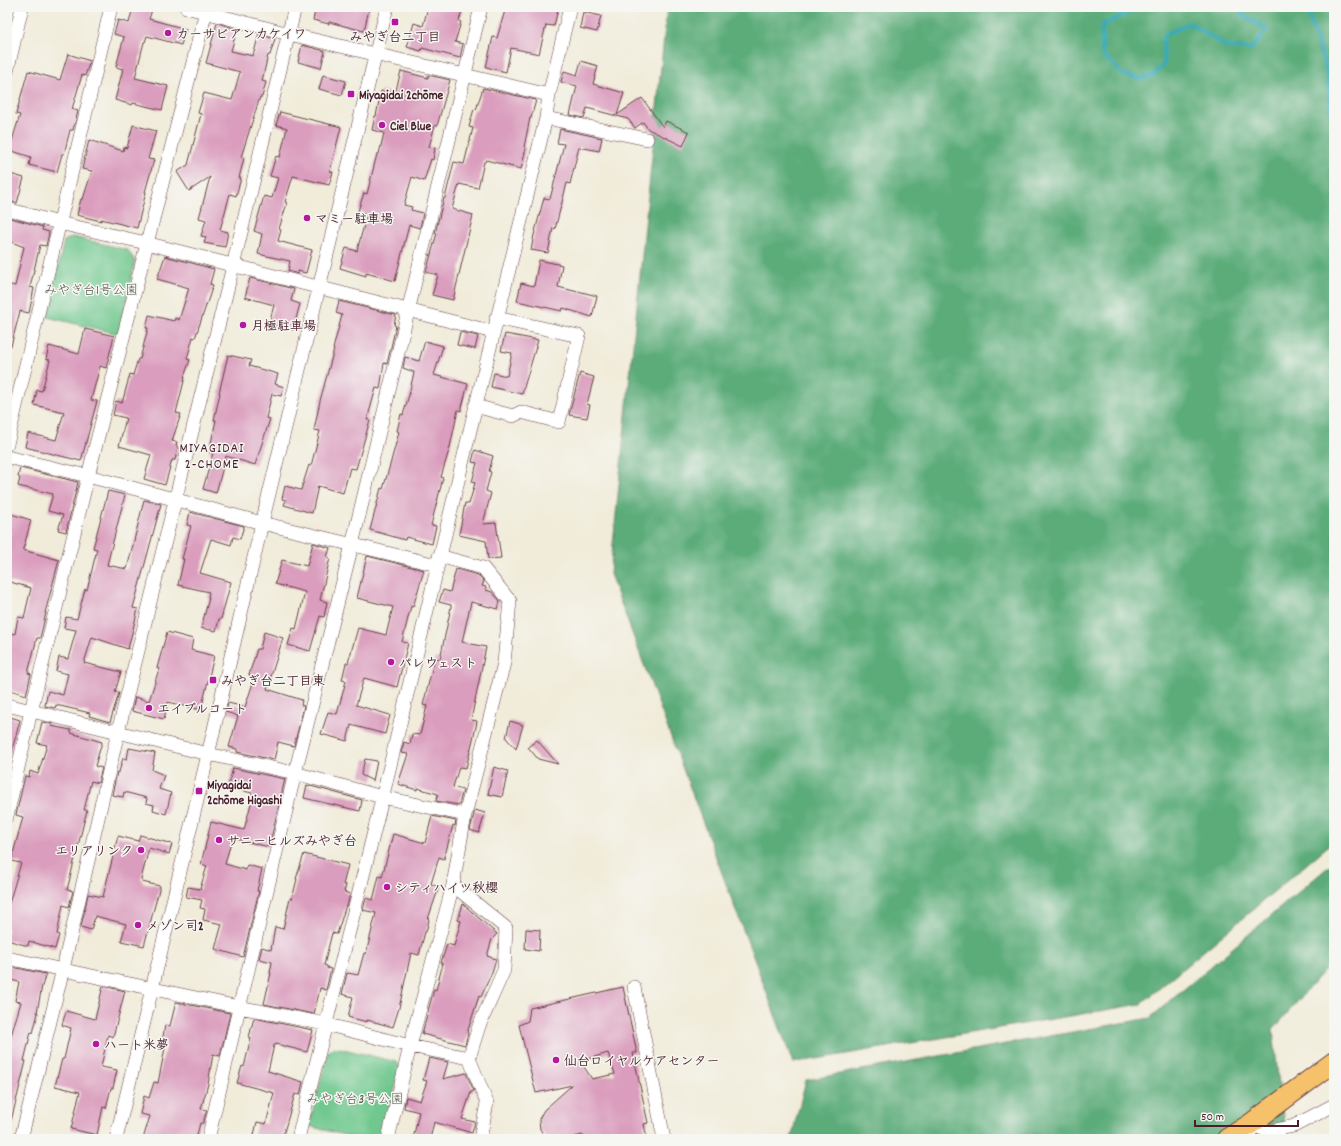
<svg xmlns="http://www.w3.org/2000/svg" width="1341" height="1146" font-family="Dekko,'Klee One',sans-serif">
	<rect width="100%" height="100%" fill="#f6f6f2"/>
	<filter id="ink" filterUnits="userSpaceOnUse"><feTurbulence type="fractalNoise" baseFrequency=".025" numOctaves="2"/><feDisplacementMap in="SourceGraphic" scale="8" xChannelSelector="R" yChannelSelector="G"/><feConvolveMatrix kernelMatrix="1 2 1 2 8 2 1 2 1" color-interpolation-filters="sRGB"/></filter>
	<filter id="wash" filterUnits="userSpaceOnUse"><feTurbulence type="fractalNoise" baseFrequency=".012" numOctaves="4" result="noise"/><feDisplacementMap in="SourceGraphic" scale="16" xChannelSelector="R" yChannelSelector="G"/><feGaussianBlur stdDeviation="0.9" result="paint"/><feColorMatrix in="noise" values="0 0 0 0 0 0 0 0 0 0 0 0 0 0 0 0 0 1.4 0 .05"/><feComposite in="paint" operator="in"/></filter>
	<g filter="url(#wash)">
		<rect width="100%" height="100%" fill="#f1ecda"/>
		<path fill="#6fc88e" stroke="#5c745c" d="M73 237 128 250 135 261 119 334 47 317 64 241Z
			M335 1047 397 1062 400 1069 382 1139H359L309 1126 328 1052Z"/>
		<path fill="#5bac79" stroke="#526652" d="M667 7H1334V841L1141 1004 793 1063 610 574Z
			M1334 862V959L1273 1030 1282 1111 1289 1139H791L806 1080 1150 1018Z"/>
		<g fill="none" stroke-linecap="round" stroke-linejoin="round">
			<path stroke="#3baab9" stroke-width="4" d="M1138 7V8L1102 25V54L1122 74 1140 79 1154 75 1164 64 1163 36 1189 23 1227 47 1252 49 1267 29 1242 15 1239 7
				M1306 7 1326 68 1334 133"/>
		</g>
		<g id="blocks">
			<path fill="#da9dbd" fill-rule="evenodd" d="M133 7H153L149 19 186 29 181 45 147 36 145 42H144L135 78 168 86 162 110 133 103 132 105 115 100 123 69 116 67 124 37 114 34 118 20 129 23Z
				M316 7H362L369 9 364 31 329 22V24L313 20Z
				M428 7H463L459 21 461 22 455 42 463 44 460 58 422 48 421 51 407 47 414 23 423 26Z
				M506 7H550L558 9 554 26 546 25 539 54 511 48 506 72 486 67 493 37 497 38Z
				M583 12 601 16 597 32 580 28Z
				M217 23 237 29 231 51 253 56 259 34 275 39 270 55H268L262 81 266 82 262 97H260L241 157 244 158 239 178H241L236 196 230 194 220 230 228 232 225 247 204 243 206 237 201 236 206 220 199 218 210 177 189 191 177 172 188 165 201 114 198 113 204 93 232 100 240 72 206 63Z
				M302 45 325 51 321 68 298 62Z
				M68 54 90 61 85 76 82 75 72 109 78 111 73 130H70L64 154H62L57 172 29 165 31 157 9 150 20 115 16 114 28 71 60 80Z
				M581 61 598 66 593 84 624 93 617 115 642 98 663 127 666 121 689 132 683 146 648 129 643 122 635 128 628 119 587 108 584 118 570 115 577 86 561 82 564 71 577 75Z
				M401 71 428 78V75L450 80 437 126 435 125 429 147 435 148 433 160 431 159 424 181 412 177 404 205 412 207 411 210 423 213 420 228 409 225 395 281 366 273V276L340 268 346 248 357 251 367 214 358 211 364 193 367 194 377 154H379L384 133 372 130 375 116H376L381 91 395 94Z
				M323 75 346 81 342 95 319 89Z
				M483 88 536 100 531 118H530L524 147 526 148 521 169 486 160 485 162H484L478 188 459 184 452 209 473 215 453 300 432 295 438 275 426 272 437 233H435L444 198H445L454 162 464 164 473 128 469 127 474 109 476 110Z
				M280 112 341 127 330 171 333 172 329 185 293 176 285 202 287 203 279 229 281 230 278 241 312 250 306 273 298 271V274L288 271 290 261 258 254 262 234 254 231 264 196 272 198 278 178 270 176 276 156 280 157 287 128 276 125Z
				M133 125 156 131 148 159 154 160 145 192H146L137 228 101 219V221L77 215 81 199H83L92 171 82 169 89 140 123 151 124 147 127 148Z
				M560 129 602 138 599 151 579 147 570 184 567 183 555 229 553 228 548 253 531 250 534 235 544 198 550 199 564 144 557 143Z
				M7 173 24 178 17 203 7 201Z
				M7 217 43 227 42 230 49 232 46 246 40 245 30 287 34 288 29 313 20 311 11 346 7 345V284L15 286 24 247 7 240Z
				M165 256 214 269 210 284 213 285 209 297 195 338 193 337 187 359 190 360 184 377H185L176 413 181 414 172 441 177 442 176 446 178 447 175 460H172L165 485 144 479 151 455 119 446 126 418 113 415 116 401 122 403 130 374 133 375 138 359H140L148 328H146L149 315 174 321 175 318 179 320 189 288 157 279Z
				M539 260 562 265 558 287 578 292V291L597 296 592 317 563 308 562 311 517 301 521 283 534 286Z
				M250 278 294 289 291 301 300 304 293 330 269 324 274 305 245 297Z
				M339 301 396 315 394 325 396 326 387 364 384 363 380 389 376 388 367 420H370L356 469 350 468 343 493 318 486 312 513 284 505 286 500 282 499 285 486 301 490 309 465 311 466 320 431 314 430 320 401 334 349H333L342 315 336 313Z
				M85 329 114 336 106 368 100 366 91 400 97 401 81 461 25 447 28 433 56 440 64 412 34 405 37 390 42 391 50 360 46 359 49 346 79 354Z
				M460 332 478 336 475 349 457 345Z
				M505 334 538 340 522 394 491 387 494 373 507 376 512 353 501 351Z
				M425 341 443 346 434 375 468 384 461 411 458 410 450 447 441 477 443 478 431 525 436 526 432 544 406 537 405 540 370 530 381 488 383 489 390 465 399 432 397 431 401 414 403 415 409 395 414 372 403 368 405 357 419 361Z
				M228 355 251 360 249 366 278 374 275 384 284 387 281 396 272 394 266 418 270 419 255 465 226 456 216 493 203 489 213 453 209 452 216 420H214L220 393H219Z
				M580 373 594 377 587 404 590 405 587 418 569 415Z
				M475 450 493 456 489 471 491 472 486 491 491 493 483 524 496 523 501 558 488 559 486 541 459 535 465 503 469 504 475 483 472 482 477 463 472 462Z
				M20 468 78 482 66 532 58 530 63 515 48 511 53 494 18 486 20 478 18 477Z
				M108 491 125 495 107 565 127 569 144 500 161 504 133 608 138 609 128 649 92 637 84 663 121 672 115 692 119 693 110 722 89 716 90 713 56 705 55 708 45 706V705L48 691 63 695 68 674 56 671 59 657 68 659 76 630 64 628 66 617 77 619 85 589 87 590 97 549 93 548Z
				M190 512 244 526 240 539 233 537 231 545 211 539 200 573 231 582 221 619H219L216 631 201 628 209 598H208L209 592 178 585 184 559H182L191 526 187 525Z
				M11 514 31 520 23 550 59 560 45 613H46L40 638H37L28 673 31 674 26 695 7 689V632L15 634 18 617 24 618 31 588 7 581V545L11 531 7 530Z
				M313 543 330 548 327 557 330 558 320 600 327 602 324 617 320 616 310 651 288 645 293 628 296 629 305 592 275 584 282 560 307 566Z
				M367 556 424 570 413 607 411 606 402 642 408 643 397 687 364 678 356 705 390 715 385 734 351 725 347 741 321 734 328 712 337 714 346 681 342 680 346 663H348L358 628 386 635 393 607 357 598Z
				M456 569 478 575 484 581 482 586 486 587V590L492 592 500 601 498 609 471 602 462 642 486 647 471 720 477 721 476 727 466 768 459 767 453 787 463 790 459 805 436 801 438 794 417 788V790L398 784 408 754 401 753 404 742 410 744 412 734 420 735 427 706 423 705 435 658 440 659 451 607V605L439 602 443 590 450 592Z
				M167 632 193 639 191 650 214 656 201 710 168 702 164 719 132 711 135 697 149 701 159 669 157 668Z
				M264 632 283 638 267 689 302 700 301 705 304 706 294 746 278 742 274 760 237 752V749L229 747 238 716 226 712 228 703 245 707 255 677 249 675 257 649H260Z
				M7 716 20 720 11 754H7Z
				M510 721 523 725 516 749 506 738Z
				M42 722 52 724 51 726 71 730V733L102 742 95 766 102 768 98 783 91 781 84 810H87L67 890 73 891 69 907 63 905 57 934 59 935 55 949 29 941 28 946 7 940V910L21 863 11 861 23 817 16 815 25 776 29 777 30 771 38 774 47 745 37 743Z
				M537 740 558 764 538 759 528 747Z
				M129 748 155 753 152 770 164 775 159 789 171 793 166 814 153 810 154 805 146 803 147 798 124 792 123 797 112 795 117 772H119L123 758 127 759Z
				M365 759 377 761 373 781 361 775Z
				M494 767 508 771 502 797 488 794Z
				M233 768 285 779 269 847 232 838 225 864 246 870 247 865 262 869 257 891H259L243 957 215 949 222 924 203 920 205 909 200 908 202 900 186 897 188 887 200 889 207 866 201 864 211 822 244 830 253 796H252V793L228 787Z
				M307 785 362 800 360 811 304 798Z
				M475 810 485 813 479 833 470 830Z
				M432 816 456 821 455 826 453 825 444 859 439 857 431 884 439 887 428 919 429 920 426 932H425L419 955 411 953 399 1008 393 1027 367 1020V1022L348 1017 353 997 342 994 347 973 358 975 364 953 366 954 376 913 363 910 366 898 373 900 379 876 382 877 393 834 425 843Z
				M140 835 172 844 169 854 149 848 141 879 142 880V882L160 886 144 946 121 941 126 924 95 916 91 930 81 927 88 894 103 897 118 836 138 841Z
				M304 854 348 865 343 885H346L344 892 350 894 347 906 346 905 337 934 332 933 324 965 327 966V968L331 969 326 990 320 988 314 1014 264 1004 271 973H270L272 962 259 959 262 947 271 950 275 927 283 929 290 898 292 899 297 879H296Z
				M463 904 497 934 492 939 487 956 496 959 492 972 481 997 479 996 467 1033H468L465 1045 422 1034 434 989 436 990 443 963H441L447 944 454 946 461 921 458 920Z
				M526 929 540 930 539 951 525 949Z
				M7 966 46 974 42 986 37 1012 38 1013 33 1033 31 1032 24 1061H26L11 1121 7 1120V1049L21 1002 15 1001 19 982 7 979Z
				M103 986 125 991 113 1037 108 1035 101 1067 117 1070 113 1088H111L106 1108 103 1107 97 1135 71 1129 80 1092 55 1086 62 1059H64L71 1028 62 1025 66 1011 95 1019Z
				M623 987 637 1053H633L648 1123 644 1124 647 1139H587L582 1135 567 1139H548L545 1137 540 1129 539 1119 544 1110 572 1085 536 1093 519 1025 528 1021 530 1008ZM608 1053 615 1074 592 1079 580 1061Z
				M176 1002 230 1013 220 1056 213 1054 208 1084 201 1109 207 1110 203 1123H200L196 1139H143L150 1116 140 1114 144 1096 149 1098 154 1082 158 1083 166 1043 162 1042 165 1025 170 1026Z
				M254 1018 313 1030 307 1052 276 1044V1045H274L268 1071 303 1082 300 1095 295 1094 282 1139H253L257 1122 266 1124 274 1093 237 1083 242 1066 244 1067 251 1038 249 1037Z
				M429 1058 448 1062 443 1079 466 1073 474 1091 471 1092 462 1119 475 1122 472 1133 434 1122 430 1139H413L419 1112 404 1108 406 1097 420 1101 427 1081 423 1080Z"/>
		</g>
	</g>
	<g filter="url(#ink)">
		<use href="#blocks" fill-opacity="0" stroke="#633e45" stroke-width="1"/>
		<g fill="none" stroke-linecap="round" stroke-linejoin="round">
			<defs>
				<path id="minor" d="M186 7 289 34 549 95
					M7 72 22 7
					M546 118 647 139
					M7 209 59 223 146 243 493 332
					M475 406 513 416 521 412 559 422 579 336 496 318
					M7 444 111 7
					M7 457 88 476 262 523 437 565
					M439 556 483 568 510 601 504 663 465 815
					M7 705 208 754 295 773 382 797 465 815 453 885 410 1046 469 1058 487 1103 480 1139
					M7 816 31 711 88 476 207 7
					M453 885 506 928 504 970 479 1026 469 1058
					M7 958 239 1007 325 1024 410 1046 388 1139
					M634 987 664 1139
					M21 1139 63 969 118 732 233 266 295 7
					M116 1139 211 742 262 523 387 7
					M208 1139 295 773 352 545 481 7
					M298 1139C325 1024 355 910 383 795 437 570 490 343 546 118L549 95 570 7
					M1250 1139 1249 1125 1270 1131 1294 1126 1334 1105"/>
				<path id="highway" d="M1227 1139 1249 1125 1334 1062"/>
			</defs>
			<use href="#minor" stroke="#633e45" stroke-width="14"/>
			<use href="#highway" stroke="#633e45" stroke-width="22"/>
			<use href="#minor" stroke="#fff" stroke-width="13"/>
			<use href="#highway" stroke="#f5c16b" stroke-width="20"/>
		</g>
	</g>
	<g fill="#b5179e" stroke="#f6f6f2" stroke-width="1.5">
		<rect x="391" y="18" width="8" height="8" rx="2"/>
		<circle cx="168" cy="33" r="4"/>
		<rect x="347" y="90" width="8" height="8" rx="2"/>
		<circle cx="382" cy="125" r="4"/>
		<circle cx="307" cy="218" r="4"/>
		<circle cx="243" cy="325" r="4"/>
		<circle cx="391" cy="662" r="4"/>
		<rect x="209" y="676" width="8" height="8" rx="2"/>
		<circle cx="149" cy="708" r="4"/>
		<rect x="195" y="787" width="8" height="8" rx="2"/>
		<circle cx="219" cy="840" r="4"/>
		<circle cx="141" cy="850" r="4"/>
		<circle cx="387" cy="887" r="4"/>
		<circle cx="138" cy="925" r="4"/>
		<circle cx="96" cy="1044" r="4"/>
		<circle cx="556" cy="1060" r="4"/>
	</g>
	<g text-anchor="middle" stroke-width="3" stroke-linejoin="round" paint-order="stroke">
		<g font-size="13" font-weight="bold" fill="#4a1f2b" stroke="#f6f6f2" text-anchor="start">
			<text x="176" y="38">カーサビアンカケイワ</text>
			<text x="395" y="41" text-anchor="middle">みやぎ台二丁目</text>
			<text x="359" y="99">Miyagidai 2chōme</text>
			<text x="390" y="130">Ciel Blue</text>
			<text x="315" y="223">マミー駐車場</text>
			<text x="251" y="330">月極駐車場</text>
			<text x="399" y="667">パレウェスト</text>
			<text x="221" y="685">みやぎ台二丁目東</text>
			<text x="157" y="713">エイブルコート</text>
			<text x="207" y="789">Miyagidai<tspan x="207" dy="15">2chōme Higashi</tspan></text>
			<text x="227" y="845">サニーヒルズみやぎ台</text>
			<text x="133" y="855" text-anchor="end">エリアリンク</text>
			<text x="395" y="892">シティハイツ秋櫻</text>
			<text x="146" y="930">メゾン司2</text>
			<text x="104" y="1049">ハート米夢</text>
			<text x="564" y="1065">仙台ロイヤルケアセンター</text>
		</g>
		<g font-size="13" fill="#575a4e" stroke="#f6f6f2">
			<text x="91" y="294">みやぎ台1号公園</text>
			<text x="355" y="1103">みやぎ台3号公園</text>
		</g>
		<g font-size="14" letter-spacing="1" fill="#4a1f2b" stroke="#f6f6f2">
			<text x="212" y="452">MIYAGIDAI<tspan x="212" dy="16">2-CHOME</tspan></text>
		</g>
	</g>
	<rect width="1341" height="1146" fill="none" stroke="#f6f6f2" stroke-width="24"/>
	<path d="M1195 1120v6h103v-6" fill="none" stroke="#4a1f2b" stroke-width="2"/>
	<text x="1201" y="1120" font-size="12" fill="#4a1f2b" stroke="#f6f6f2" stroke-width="3" paint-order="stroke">50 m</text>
</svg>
